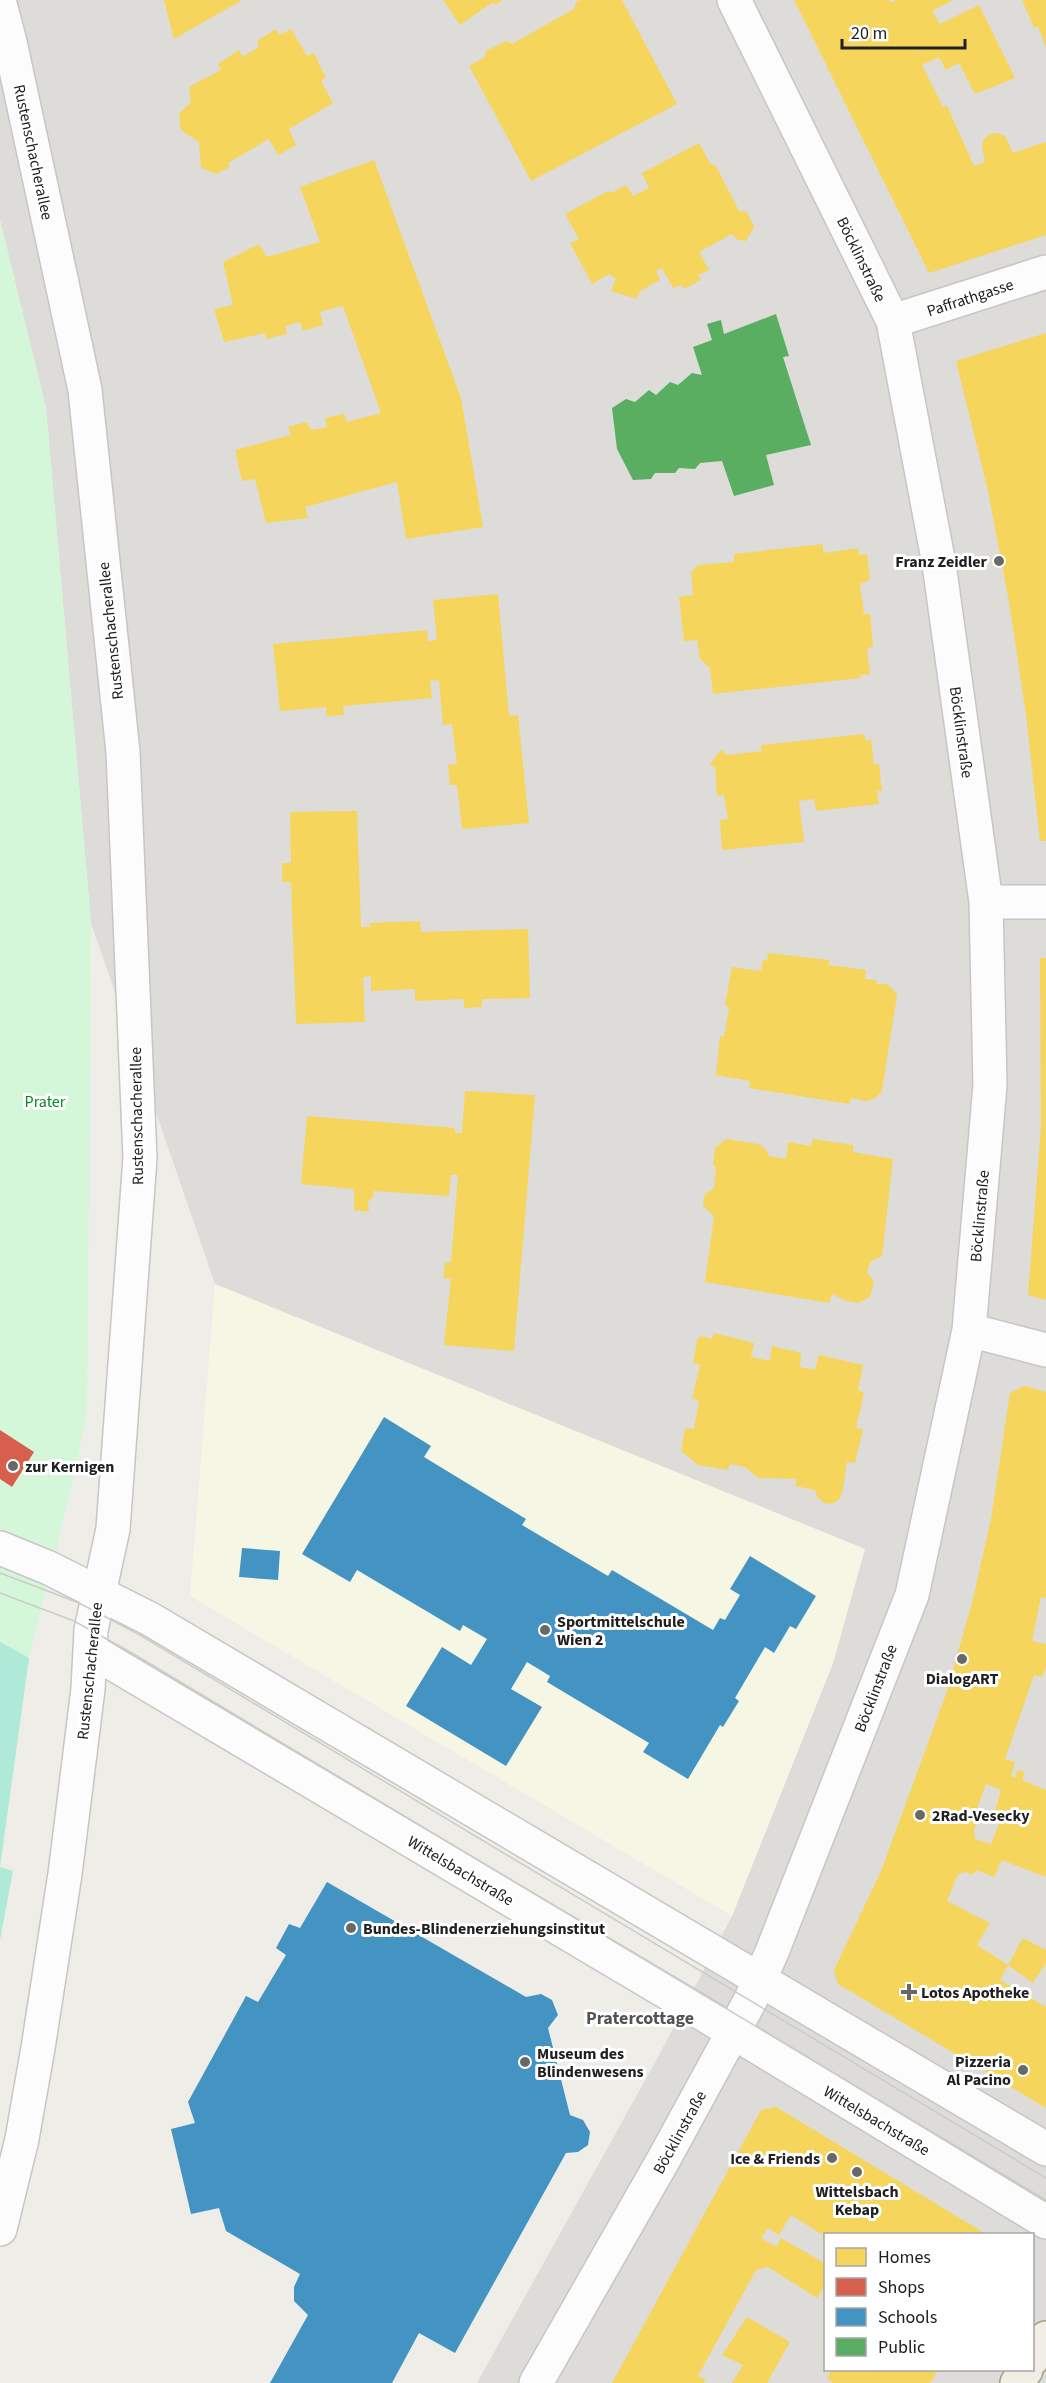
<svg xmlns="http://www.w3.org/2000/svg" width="1046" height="2383" font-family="'Source Sans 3',sans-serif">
	<rect width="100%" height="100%" fill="#eeede8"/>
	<path fill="#dddcd9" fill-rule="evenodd" d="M0 0H1046V2383H477L658 2057 732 1916 833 1663 864 1549 215 1284 91 923 46 408 0 220ZM826 2234H1032V2370H826Z"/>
	<path fill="#f5f7e4" d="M215 1284 865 1549 833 1663 732 1916 190 1596Z"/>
	<path fill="#d4f7d9" d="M0 220 46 408 91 923 87 1410 77 1463 29 1658 0 1867 13 1871 0 1940Z"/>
	<path fill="#afead8" d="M0 1642 29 1658 0 1867 13 1871 0 1940Z"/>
	<path fill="#f6d55c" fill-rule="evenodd" d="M164 0H242L174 39Z
		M443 0H502L496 5 493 2 460 25Z
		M580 0H622L677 104 531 181 469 66 484 58 486 51 507 41 512 44 574 9 576 2Z
		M794 0H889L890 3 896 0H953L932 11 940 24 979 5 1015 78 975 94 959 63 946 70 939 57 922 65 943 107 947 106 974 166 985 162 982 148 983 140 990 134 998 133 1005 136 1013 153 1046 142V235L929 273Z
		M1022 0H1046V48L1038 26 1034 28Z
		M276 29 280 35 291 29 307 56 314 53 326 78 321 81 333 103 289 129 296 145 278 155 269 139 228 163 230 167 216 174 201 168 199 142 181 130 179 114 191 102 189 87 221 70 218 64 239 50 242 57 259 47 257 41Z
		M699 143 711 165 715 164 739 211 747 212 754 227 746 241 738 240 732 234 699 252 709 270 698 275 701 280 684 289 681 285 673 288 662 268 656 271 660 280 640 291 636 299 611 291 616 279 609 274 592 284 570 243 579 239 565 214 608 191 612 193 626 185 633 196 649 188 642 173Z
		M374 160 461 398 483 527 406 539 397 482 305 507 308 518 266 523 255 479 242 481 235 450 291 435 288 427 307 422 311 430 327 427 325 418 344 414 347 422 381 413 343 306 320 312 323 325 303 331 300 322 285 326 287 334 266 339 265 333 224 342 214 309 233 305 223 262 259 244 267 257 320 242 300 187Z
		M1046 333V841H1040L1026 715 1009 602 988 491 956 361Z
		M823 544V553L858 548 859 555 867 554 870 580 860 584 864 614H870L873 646 867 649 870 674 860 675 861 678 713 694 710 668 700 659 697 640 684 641 679 597 693 595 691 572 698 565 734 562V554Z
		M498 594 509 716 518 715 529 823 462 829 457 785H450L448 765 457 764 452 724 443 725 439 680 430 681 432 698 343 706 344 715 326 716V707L280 711 273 644 427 630 428 641 437 640 433 600Z
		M864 734 866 741 871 739 874 765 879 764 882 791H877L879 804 816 811 814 799 799 801 804 842 722 850 720 820 728 819 724 795 717 796 715 768 710 764 721 750 727 755 762 751 761 745Z
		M357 811 361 927H370V923L420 921 421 932 528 929 530 998 482 999V1007L464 1008V999L415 1001V989L371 991V976L363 977 365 1022 296 1024 291 882H282V863H291L290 812Z
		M768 953 829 960V965L866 970 865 979 877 980 876 984H886L893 989 897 995 882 1091 876 1098 867 1101 851 1098 849 1104 749 1088 750 1081 716 1075 720 1036 724 1037 729 1008 725 1005 732 967 761 971 763 960H767Z
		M1040 958H1046V1300L1028 1295 1041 1127Z
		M465 1091 535 1095 514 1351 444 1345 451 1279 443 1278 445 1263 451 1262 458 1175H451L449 1196 373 1191V1198L368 1201 369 1212 354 1210V1189L301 1184 307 1116 455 1128V1133H462Z
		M726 1139 758 1144 766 1149 769 1156 786 1159 788 1142 811 1146 813 1139 853 1145V1152L893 1159 882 1256 871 1261 867 1272 874 1282 870 1297 858 1303 847 1301 832 1294 829 1303 705 1282 714 1216 703 1206 705 1194 714 1188 716 1167 713 1165 715 1148Z
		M714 1333 754 1343 751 1357 770 1361 772 1346 801 1353 800 1367 815 1370 819 1355 863 1365 858 1390 864 1393 856 1428 863 1429 855 1463 847 1462 843 1489 840 1498 834 1503 826 1504 818 1498 815 1490 795 1486 797 1479 758 1478 745 1467 730 1464 728 1470 698 1465 681 1451 685 1428 694 1429 699 1400 692 1399 700 1364 693 1363 697 1340 701 1336 712 1339Z
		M1024 1386 1046 1392V1598L1041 1597 1032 1641 1046 1644V1667L1042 1677 1034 1675 1005 1759 1015 1762 1011 1776 1015 1778 1017 1770 1025 1772 1022 1780 1046 1790V1877L1002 1860 994 1877 977 1870 972 1875 966 1872 958 1874 947 1901 990 1923 977 1945 1008 1965 1000 1980 1046 2007V2108L838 1984 834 1970 881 1871 946 1694 972 1603 991 1519 1010 1393ZM986 1784 1001 1790 993 1818 1000 1821 991 1844 975 1839 974 1830 981 1814 976 1812Z
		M1023 1938 1046 1950V1963L1033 1983 1008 1965Z
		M776 2107 986 2234H826V2237L791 2215 779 2235 768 2228 761 2238 776 2247 781 2238 826 2264V2284L817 2298 768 2267 756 2270 698 2376 706 2380 704 2383H612L761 2110Z
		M747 2317 790 2342 767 2383H732L743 2365 722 2355Z
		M832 2370H938L930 2383H833L827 2378Z"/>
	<path fill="#d6604d" d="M0 1430 34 1452 12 1487 0 1479Z"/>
	<path fill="#4393c3" d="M384 1417 431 1446 424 1457 526 1519 522 1525 608 1576 612 1570 713 1630 720 1618 725 1620 740 1595 730 1589 750 1556 816 1596 796 1629 790 1626 774 1653 765 1647 735 1698 739 1701 723 1727 720 1725 688 1779 643 1752 649 1743 547 1682 550 1676 527 1662 511 1689 542 1707 506 1766 406 1706 442 1647 471 1665 487 1639 463 1625 460 1631 357 1570 350 1582 302 1554Z
		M242 1548 280 1551 278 1580 239 1577Z
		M327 1882 526 1997 541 1994 552 2000 558 2015 548 2028 570 2115 583 2120 590 2132 588 2145 578 2152 566 2153 455 2353 419 2333 392 2383H270L308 2315 294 2301V2287L300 2274 226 2231 219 2208 191 2214 171 2129 195 2123 188 2102 246 1996 258 2002 286 1955 276 1948 289 1924 300 1928Z"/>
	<path fill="#5aae61" d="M776 314 789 356 783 357 811 445 766 455 774 485 734 496 722 461 700 463 695 469 679 468 675 473H655L651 479 633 480 617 449 612 408 626 399 635 402 649 390 656 395 670 382 678 385 692 373 702 375 693 347 712 340 707 324 721 320 724 334Z"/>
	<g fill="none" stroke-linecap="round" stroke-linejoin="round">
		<defs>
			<path id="minor" d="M0 4 10 42 85 390 123 752 140 1158 113 1529 91 1630 88 1689 65 1874 38 2048 22 2139 0 2229
				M893 321 1046 272
				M986 902H1046
				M969 1330 1046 1350
				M0 1548 49 1568 150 1619 1046 2149
				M90 1650 695 2009 1046 2222
				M536 2383 665 2157 750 2001 772 1952 912 1595 969 1330 990 1085 986 902 939 564 893 321 734 0"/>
			<path id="major" d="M1032 2359 1046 2338
				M1017 2383 1026 2370"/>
		</defs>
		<use href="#minor" stroke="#c7c6c4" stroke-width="36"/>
		<use href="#major" stroke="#a59e84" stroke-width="36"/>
		<use href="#minor" stroke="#fcfcfc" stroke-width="33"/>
		<use href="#major" stroke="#f1eee5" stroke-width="33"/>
		<path stroke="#cbcbca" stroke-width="1.5" d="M0 1573 79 1603 140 1635 1046 2178
			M0 1593 74 1621 132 1653 1046 2200"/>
	</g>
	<g fill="#686866" stroke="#fff" stroke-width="2">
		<circle cx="999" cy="561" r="6"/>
		<circle cx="13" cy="1466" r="6"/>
		<circle cx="545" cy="1630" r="6"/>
		<circle cx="962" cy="1659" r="6"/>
		<circle cx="920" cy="1815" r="6"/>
		<circle cx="351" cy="1928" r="6"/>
		<path d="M906 1983h6v6h6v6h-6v6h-6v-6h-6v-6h6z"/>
		<circle cx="525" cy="2062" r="6"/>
		<circle cx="1023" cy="2070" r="6"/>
		<circle cx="832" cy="2158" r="6"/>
		<circle cx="857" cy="2172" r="6"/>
	</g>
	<g text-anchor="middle" stroke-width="6" stroke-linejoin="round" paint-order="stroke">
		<g font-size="16" fill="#202020" stroke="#fff">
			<text transform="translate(34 152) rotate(78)" y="6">Rustenschacherallee</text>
			<text transform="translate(862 259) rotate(64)" y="6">Böcklinstraße</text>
			<text transform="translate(970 297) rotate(-18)" y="6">Paffrathgasse</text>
			<text transform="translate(110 631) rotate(-96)" y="6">Rustenschacherallee</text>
			<text transform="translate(962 732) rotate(82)" y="6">Böcklinstraße</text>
			<text transform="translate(136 1116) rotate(-91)" y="6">Rustenschacherallee</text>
			<text transform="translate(979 1216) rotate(-85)" y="6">Böcklinstraße</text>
			<text transform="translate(89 1671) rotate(-84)" y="6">Rustenschacherallee</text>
			<text transform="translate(875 1688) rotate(-69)" y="6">Böcklinstraße</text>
			<text transform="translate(461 1870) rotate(31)" y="6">Wittelsbachstraße</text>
			<text transform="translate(877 2120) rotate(31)" y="6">Wittelsbachstraße</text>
			<text transform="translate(679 2132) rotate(-61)" y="6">Böcklinstraße</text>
		</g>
		<g font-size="16" font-weight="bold" fill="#202020" stroke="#fff" text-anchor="start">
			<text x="987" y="567" text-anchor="end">Franz Zeidler</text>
			<text x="25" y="1472">zur Kernigen</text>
			<text x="557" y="1627">Sportmittelschule<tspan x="557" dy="18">Wien 2</tspan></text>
			<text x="962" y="1684" text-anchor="middle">DialogART</text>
			<text x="932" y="1821">2Rad-Vesecky</text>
			<text x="363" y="1934">Bundes-Blindenerziehungsinstitut</text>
			<text x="921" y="1998">Lotos Apotheke</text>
			<text x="537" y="2059">Museum des<tspan x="537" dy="18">Blindenwesens</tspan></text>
			<text x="1011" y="2067" text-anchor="end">Pizzeria<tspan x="1011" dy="18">Al Pacino</tspan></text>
			<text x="820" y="2164" text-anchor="end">Ice &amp; Friends</text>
			<text x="857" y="2197" text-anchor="middle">Wittelsbach<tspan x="857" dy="18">Kebap</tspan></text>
		</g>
		<g font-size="16" fill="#018a1d" stroke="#fff">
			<text x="45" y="1107">Prater</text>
		</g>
		<g font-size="18" font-weight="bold" fill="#535353" stroke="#fff">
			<text x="640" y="2024">Pratercottage</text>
		</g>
	</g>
	<rect x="824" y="2233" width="210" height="138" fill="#ffffff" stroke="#a6a6a6" stroke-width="1.5"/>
	<rect x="836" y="2248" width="30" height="18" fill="#f6d55c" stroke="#a6a6a6" stroke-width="1.5"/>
	<text x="878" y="2263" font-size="18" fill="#202020">Homes</text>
	<rect x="836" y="2278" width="30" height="18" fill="#d6604d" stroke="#a6a6a6" stroke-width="1.5"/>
	<text x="878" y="2293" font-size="18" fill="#202020">Shops</text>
	<rect x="836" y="2308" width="30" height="18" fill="#4393c3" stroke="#a6a6a6" stroke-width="1.5"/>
	<text x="878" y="2323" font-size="18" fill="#202020">Schools</text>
	<rect x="836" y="2338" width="30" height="18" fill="#5aae61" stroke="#a6a6a6" stroke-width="1.5"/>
	<text x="878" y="2353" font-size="18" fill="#202020">Public</text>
	<path d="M842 39v9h123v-9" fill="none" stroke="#202020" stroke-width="3"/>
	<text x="851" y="39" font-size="18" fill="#202020" stroke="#ffffff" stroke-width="4.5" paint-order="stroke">20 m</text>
</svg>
